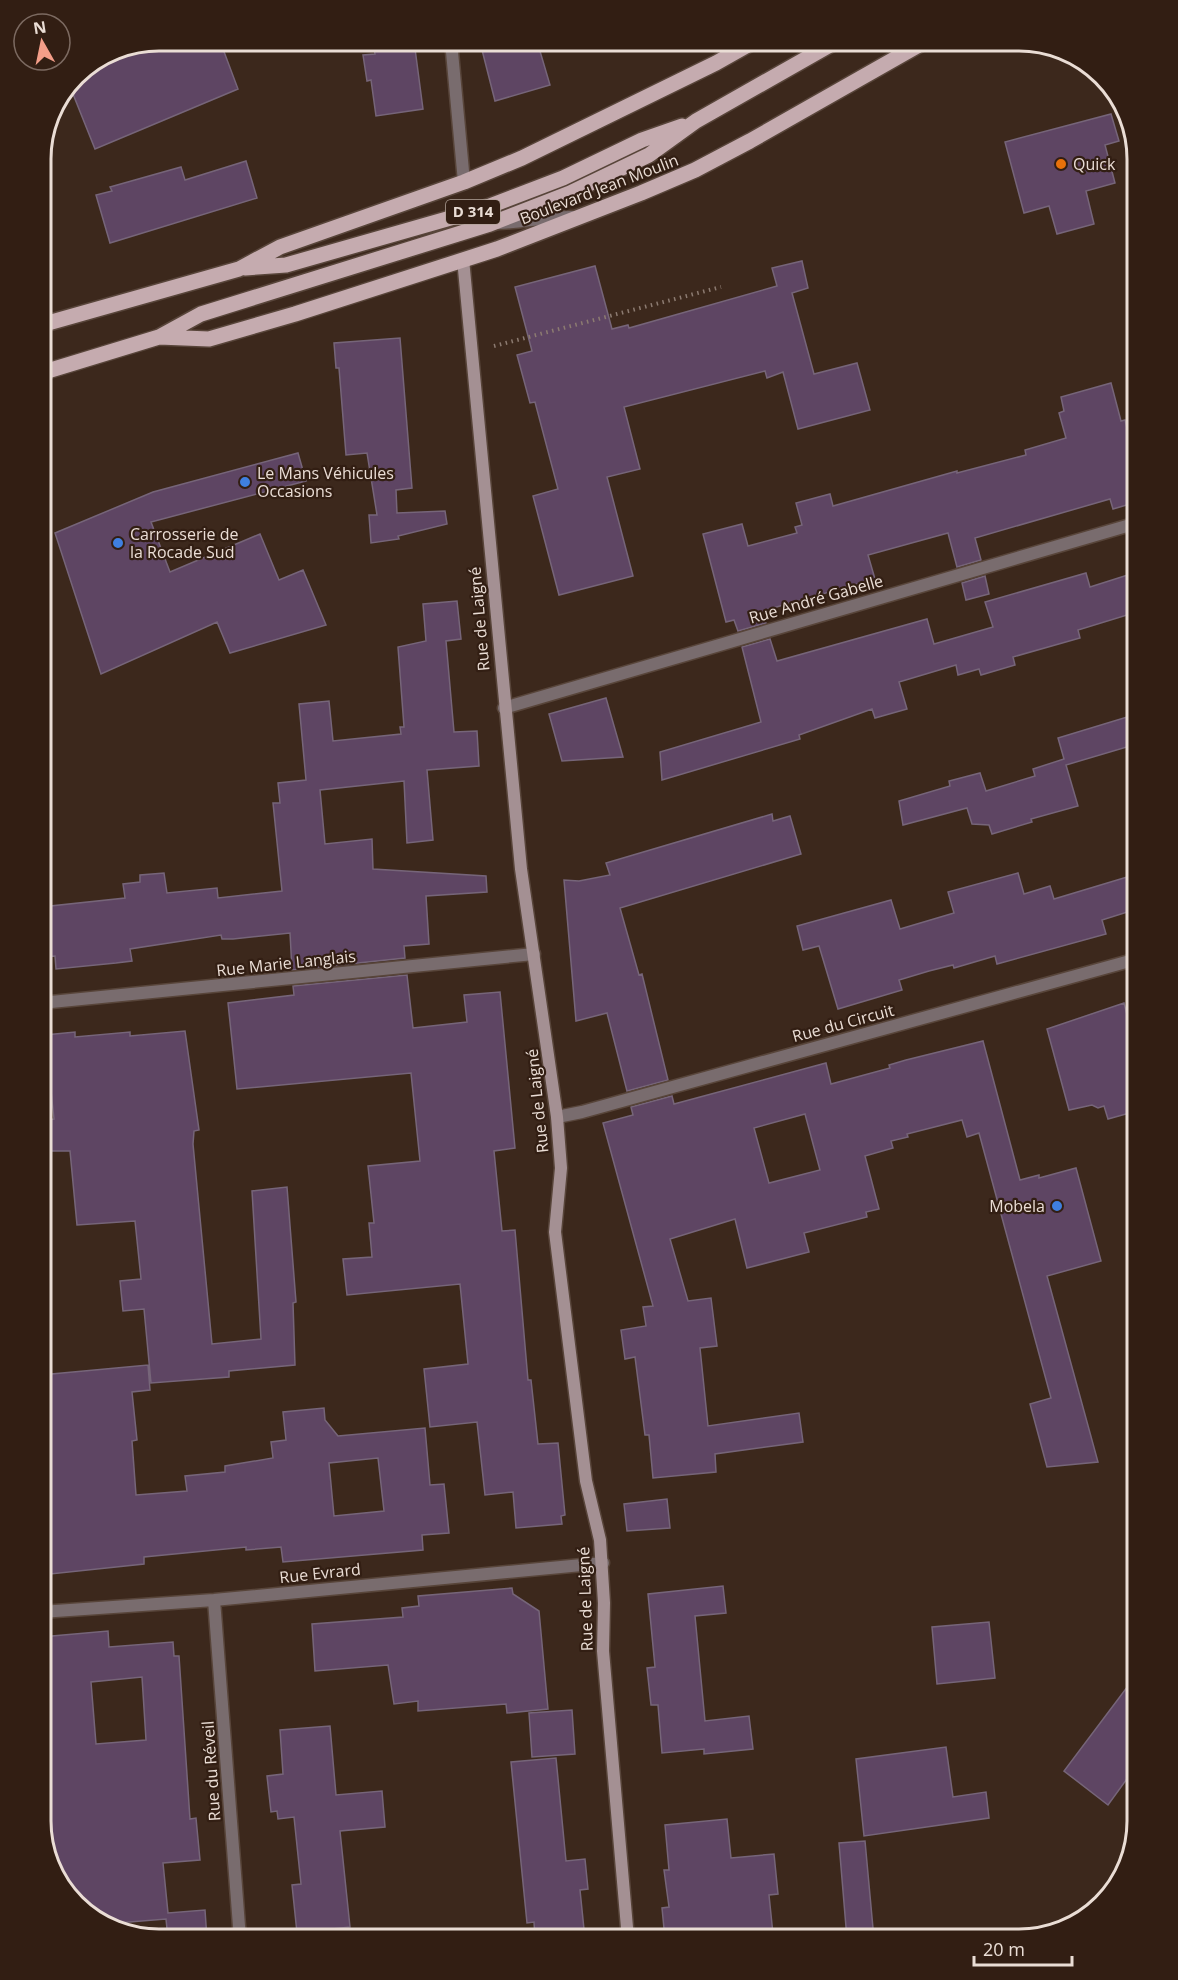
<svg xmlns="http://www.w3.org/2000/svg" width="1178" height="1980" font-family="'Open Sans',sans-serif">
	<rect width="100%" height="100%" fill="#3c281c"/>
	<path fill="#5e4563" stroke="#766579" stroke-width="1.5" fill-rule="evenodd" d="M159 40 220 41 238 89 95 149 69 84 75 75 114 49Z
		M373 41H414L423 109 376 116 371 80 367 81 363 55 375 54Z
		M501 41H537L550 85 495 101 481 46Z
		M1111 114 1119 141 1105 145 1115 183 1086 191 1094 224 1057 234 1049 206 1024 213 1005 142Z
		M246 161 257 198 110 243 96 195 112 191 110 187 181 167 185 180Z
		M802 261 808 288 792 293 814 374 857 363 870 410 798 429 783 372 767 378 765 371 624 407 640 469 607 477 633 576 559 595 533 496 558 489 535 402 530 403 517 355 532 351 515 287 595 266 612 329 628 325 629 328 777 286 772 268Z
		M400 338 412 488 396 490 397 513 445 511 447 524 398 536 399 539 371 543 369 515H377L367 453 346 455 339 368H336L334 343Z
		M1111 383 1121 421 1125 420 1137 468V502L1113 509 1110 499 975 538 981 560 957 567 948 533 868 555 875 579 766 610 762 612 766 623 738 631 734 620 726 622 703 534 742 524 748 546 797 533 795 527 802 525 796 503 830 494 833 506 957 471V473L1026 455 1025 450 1066 438 1059 413 1064 411 1061 397Z
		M298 453 306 481 151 522 170 572 260 534 279 580 303 570 326 625 230 653 217 622 101 674 55 533 153 492Z
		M1137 572V612L1078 630 1080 638 1013 657 1015 665 981 675 979 669 958 675 956 665 899 682 907 709 875 718 872 709 799 735 800 739 662 780 660 752 761 722 742 647 770 639 777 661 927 619 934 644 993 627 985 602 1086 573 1090 587Z
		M985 576 989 594 966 600 962 583Z
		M457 601 461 639 446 641 454 732 477 731 479 766 427 770 433 840 407 843 404 781 320 790 325 844 372 839 373 869 486 876 487 892 426 896 429 944 404 946 405 958 292 970 290 933 233 939H222L221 935 130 949 132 961 116 963 56 969 55 956 41 957V907L125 898 123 884 140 882V875L164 873 167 893 217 888 218 898 282 891 273 803H280L278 783 306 780 299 704 329 701 333 741 401 734 400 727H404L398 647 426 641 423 604Z
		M606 698 623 757 562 761 549 714Z
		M1137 714V744L1066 765 1078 806 1031 819 1032 822 992 834 989 825 972 824 967 808 903 825 899 801 950 786 949 781 980 773 986 791 1035 776 1033 769 1064 759 1058 738Z
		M772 814 773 821 790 816 801 854 620 908 639 975 642 974 668 1080 627 1091 607 1013 576 1021 564 880 579 881 610 875 606 863Z
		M1018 873 1024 894 1050 886 1054 899 1137 874V909L1102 920 1106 934 997 964 995 956 954 968 953 965 929 971 899 980 902 990 838 1009 819 946 803 950 797 926 891 900 900 929 954 913 948 892Z
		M407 975 413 1028 467 1022 464 995 500 992 515 1148 494 1151 502 1231 515 1230 528 1380H531L538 1444 558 1443 565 1515 561 1516 562 1524 516 1528 513 1492 485 1495 477 1422 430 1427 424 1369 468 1364 460 1284 347 1295 343 1259 372 1257 369 1223H374L368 1166 420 1161 411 1073 237 1089 228 1003 294 995 293 986Z
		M1124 1003 1137 1054V1111L1108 1119 1104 1106 1098 1108 1092 1105 1069 1110 1047 1029Z
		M185 1031 199 1130 194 1131 193 1144 212 1344 261 1339 252 1191 287 1187 296 1302 293 1303 295 1365 229 1371V1377L151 1383 144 1309 123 1311 120 1281 141 1279 135 1221 77 1225 70 1151H41V1120L54 1119 45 1035 75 1032V1037L130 1032V1036Z
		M983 1041 1020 1180 1039 1175V1178L1076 1168 1101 1261 1047 1276 1098 1462 1047 1467 1030 1404 1051 1398 979 1133 967 1137 962 1120 907 1134 908 1137 891 1141 893 1148 865 1156 879 1209 866 1212 867 1217 804 1233 809 1252 747 1268 735 1219 670 1239 688 1301 711 1298 717 1346 700 1348 708 1426 799 1413 803 1442 715 1454 716 1472 653 1478 649 1435H645L635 1357 625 1359 621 1330 646 1326 643 1307 653 1306 603 1123 633 1115 631 1107 672 1096 674 1104 826 1063 831 1084 890 1068 889 1065 906 1060ZM805 1114 820 1170 769 1183 754 1128Z
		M148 1365 150 1390 132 1392 137 1440 132 1441 136 1495 187 1491 185 1476 225 1472V1466L273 1458 271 1442 286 1440 283 1412 324 1408 325 1420 338 1436 425 1428 430 1485 444 1484 449 1533 422 1535 423 1550 283 1562 281 1547 246 1550V1547L144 1557V1564L41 1575V1375ZM378 1458 384 1511 334 1516 329 1463Z
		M667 1499 670 1528 627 1531 624 1504Z
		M723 1586 726 1613 695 1616 705 1721 749 1716 753 1749 704 1754V1749L662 1753 658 1705H651L647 1668 655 1667 648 1594Z
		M512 1588 513 1594 539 1611 548 1709 507 1713 506 1704 418 1711V1701L394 1704 388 1665 315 1671 312 1624 403 1617 402 1608 419 1606 418 1596Z
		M989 1622 995 1678 937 1684 932 1627Z
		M108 1631 109 1647 173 1642 174 1656H179L190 1819 196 1818 200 1860 163 1863 168 1913 205 1910 207 1939H168L166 1919 105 1924 93 1920 53 1873 40 1821 41 1637ZM142 1677 146 1740 96 1744 91 1682Z
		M1137 1674V1765L1108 1805 1064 1771Z
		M572 1710 575 1754 532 1757 529 1713Z
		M330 1726 336 1795 382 1791 385 1827 340 1831 350 1927 297 1933 292 1885 301 1884 294 1817 278 1819 277 1811 271 1812 267 1776 283 1774 280 1730Z
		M946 1747 953 1797 986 1792 989 1818 864 1836 856 1759Z
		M556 1758 566 1861 585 1859 588 1889 580 1890 585 1939H535L534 1922 527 1923 511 1762Z
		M727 1819 731 1858 774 1854 778 1894 769 1895 773 1934 721 1939H665L662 1908 669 1907 664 1870H669L665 1825Z
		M865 1841 874 1939H847L839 1843Z"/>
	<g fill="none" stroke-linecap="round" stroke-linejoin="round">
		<defs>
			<path id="lane" d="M498 223C523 222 547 217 572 217"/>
			<path id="street" d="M451 41 464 182
				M504 708 1137 523
				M41 1003 534 954
				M557 1117 582 1112 1137 959
				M214 1600 240 1939
				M41 1612 214 1600 603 1563"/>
			<path id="secondary" d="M463 259 521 869 557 1117 561 1168 555 1232 586 1481 600 1540 604 1603 603 1651 628 1939"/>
			<path id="primary" d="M245 268 286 265 482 209 563 178 642 140 682 126
				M41 325 239 269 280 247 464 182 522 158 716 63 755 41
				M159 337 209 339 295 314 497 249 641 193 695 170 750 141 926 41
				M41 373 159 337 201 314 490 224 570 193 649 155 696 121 837 41"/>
		</defs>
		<use href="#lane" stroke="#58453a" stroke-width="15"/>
		<use href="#street" stroke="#58453a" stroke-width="15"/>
		<use href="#secondary" stroke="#58453a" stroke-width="15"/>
		<use href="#primary" stroke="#58453a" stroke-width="18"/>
		<path stroke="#8c7b71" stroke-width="4" stroke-dasharray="1.5 4.5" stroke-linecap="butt" d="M494 346 721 287"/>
		<use href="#lane" stroke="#796c6e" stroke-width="12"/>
		<use href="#street" stroke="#796c6e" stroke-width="12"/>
		<use href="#secondary" stroke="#a49093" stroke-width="12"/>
		<use href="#primary" stroke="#c5abaf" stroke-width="15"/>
	</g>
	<circle fill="#e8710a" stroke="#321e13" stroke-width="2" cx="1061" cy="164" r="6"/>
	<g fill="#3f7fe0" stroke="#321e13" stroke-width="2">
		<circle cx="245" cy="482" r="6"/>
		<circle cx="118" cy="543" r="6"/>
		<circle cx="1057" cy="1206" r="6"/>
	</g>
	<g text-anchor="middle" stroke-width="4.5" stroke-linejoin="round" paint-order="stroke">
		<rect fill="#321e13" stroke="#b3a49b" stroke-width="1.5" x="446" y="200" width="54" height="24" rx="4.5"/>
		<g font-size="15" font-weight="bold" fill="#eaddd5">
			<text x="473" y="217">D 314</text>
		</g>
		<g font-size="16" fill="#eaddd5" stroke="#321e13" text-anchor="start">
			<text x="1073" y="170">Quick</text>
			<text x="257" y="479">Le Mans Véhicules<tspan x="257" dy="18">Occasions</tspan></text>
			<text x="130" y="540">Carrosserie de<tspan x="130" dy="18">la Rocade Sud</tspan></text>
			<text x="1045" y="1212" text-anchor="end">Mobela</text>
		</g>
		<g font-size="16" fill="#eaddd5" stroke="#321e13">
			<text transform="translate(599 189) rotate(-21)" y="6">Boulevard Jean Moulin</text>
			<text transform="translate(816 599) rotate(-16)" y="6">Rue André Gabelle</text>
			<text transform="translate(479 619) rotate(-95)" y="6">Rue de Laigné</text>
			<text transform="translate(286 963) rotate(-6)" y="6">Rue Marie Langlais</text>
			<text transform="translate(843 1023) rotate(-15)" y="6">Rue du Circuit</text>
			<text transform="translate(537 1101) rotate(-96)" y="6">Rue de Laigné</text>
			<text transform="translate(320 1573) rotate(-6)" y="6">Rue Evrard</text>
			<text transform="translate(585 1599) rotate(-92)" y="6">Rue de Laigné</text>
			<text transform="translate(211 1771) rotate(-94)" y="6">Rue du Réveil</text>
		</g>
	</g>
	<path d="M0 0H1178V1980H0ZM159 51H1019A108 108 0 0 1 1127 159V1821A108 108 0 0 1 1019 1929H159A108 108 0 0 1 51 1821V159A108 108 0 0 1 159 51Z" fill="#321e13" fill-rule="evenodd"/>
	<path fill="none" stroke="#eaddd5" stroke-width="3" d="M159 51H1019A108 108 0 0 1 1127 159V1821A108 108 0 0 1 1019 1929H159A108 108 0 0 1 51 1821V159A108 108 0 0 1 159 51Z"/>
	<g transform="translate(42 42) rotate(351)"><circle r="28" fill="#321e13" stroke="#7c6a61" stroke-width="1.5"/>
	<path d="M0-4.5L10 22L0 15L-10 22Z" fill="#f49e89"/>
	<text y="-9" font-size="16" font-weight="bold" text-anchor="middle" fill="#eaddd5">N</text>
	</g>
	<path d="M974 1956v9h98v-9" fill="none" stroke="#eaddd5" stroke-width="3"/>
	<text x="983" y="1956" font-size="18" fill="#eaddd5" stroke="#321e13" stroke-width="4.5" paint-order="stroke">20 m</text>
</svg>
